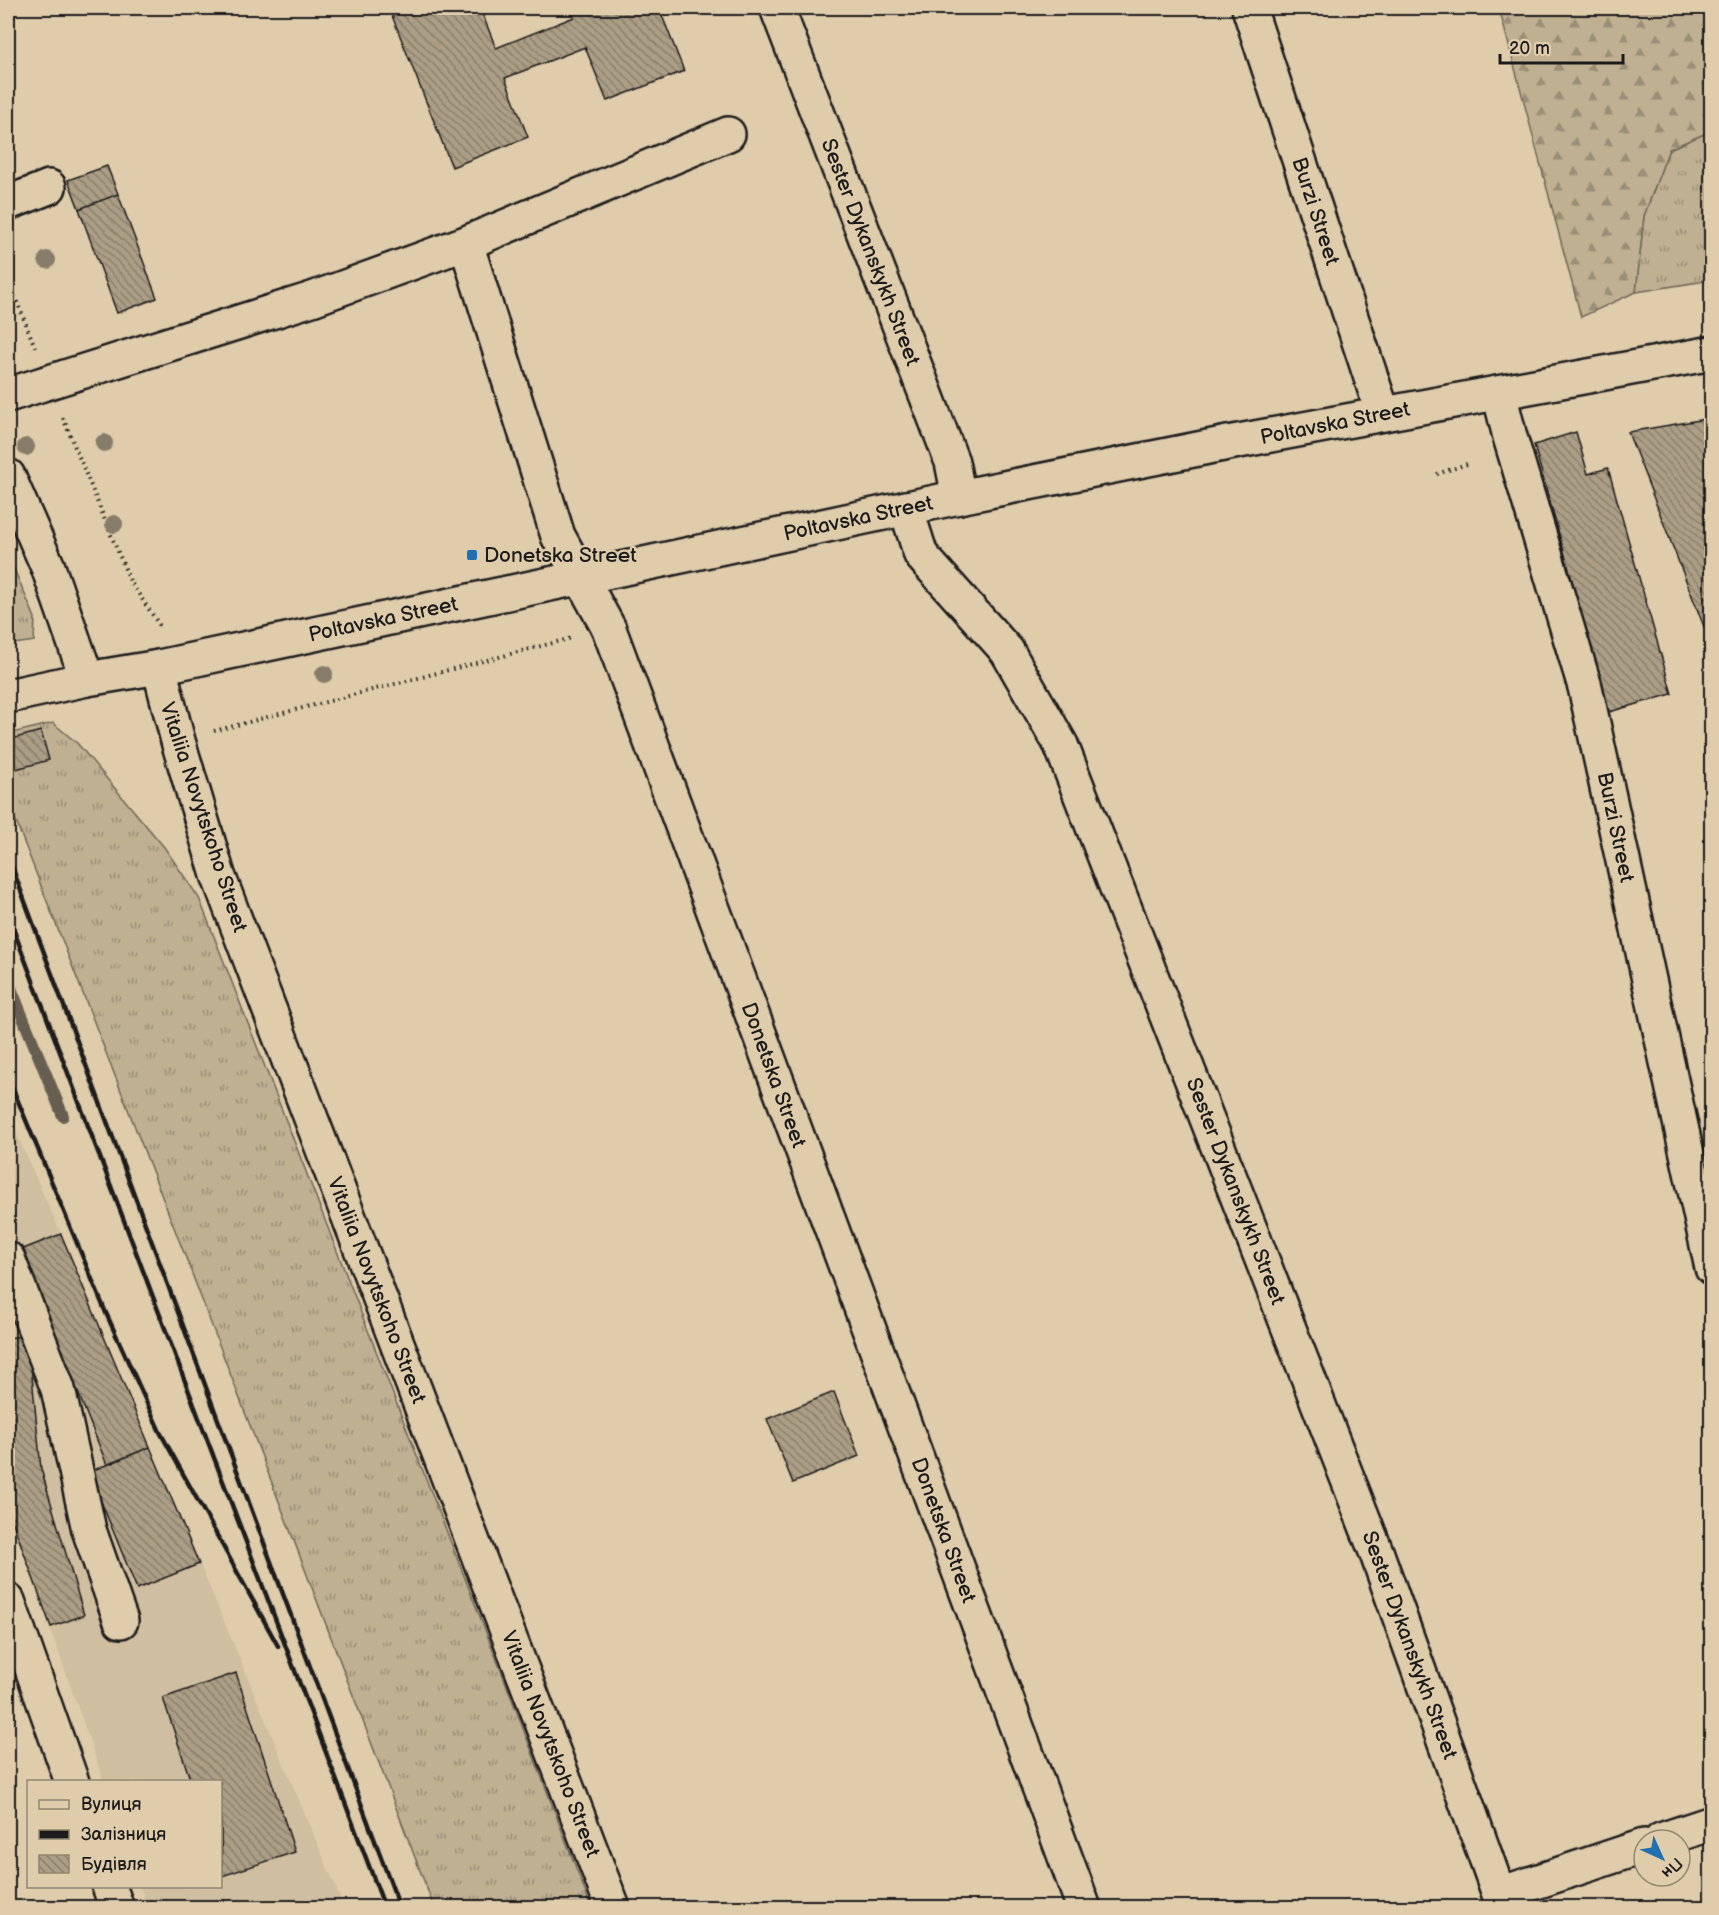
<svg xmlns="http://www.w3.org/2000/svg" width="1719" height="1915" font-family="'Balsamiq Sans',sans-serif">
	<defs>
		<pattern id="grass-tufts" width="24" height="20" patternUnits="userSpaceOnUse" patternTransform="scale(1.5)"><rect width="24" height="20" fill="#bfb092"/><path d="M3 7l-1-3M5 7V3M7 7l1-3M15 17l-1-3M17 17v-4M19 17l1-3" fill="none" stroke="#9a8e76"/></pattern>
		<pattern id="forest-firs" width="22" height="20" patternUnits="userSpaceOnUse" patternTransform="scale(1.5)"><rect width="22" height="20" fill="#bfb092"/><path d="M5 1l3.5 6h-7zM16 11l3.5 6h-7z" fill="#9a8e76"/></pattern>
		<pattern id="building-back-hatch" width="6" height="6" patternUnits="userSpaceOnUse" patternTransform="scale(1.5)"><rect width="6" height="6" fill="#ab9e85"/><path d="M-1 5l2 2M0 0l6 6M5-1l2 2" fill="none" stroke="#8a806c"/></pattern>
	</defs>
	<rect width="100%" height="100%" fill="#deccaa"/>
	<filter id="ink" filterUnits="userSpaceOnUse"><feTurbulence type="fractalNoise" baseFrequency=".0167" numOctaves="2"/><feDisplacementMap in="SourceGraphic" scale="12" xChannelSelector="R" yChannelSelector="G"/><feConvolveMatrix kernelMatrix="1 2 1 2 8 2 1 2 1" color-interpolation-filters="sRGB"/></filter>
	<g filter="url(#ink)">
		<path fill="#cfbe9f" d="M8 1115 61 1234 344 1907H148L140 1887 220 1886V1782L104 1781 8 1509Z"/>
		<path fill="url(#grass-tufts)" stroke="#6e6657" stroke-width="1.5" d="M1711 131V280L1636 292 1644 216 1669 149Z
			M8 555 35 618 34 641 8 645Z
			M53 723 77 743 164 847 199 898 502 1673 591 1907H434L186 1258 8 801V734Z"/>
		<path fill="url(#forest-firs)" stroke="#6e6657" stroke-width="1.5" d="M1499 8H1711V131L1669 149 1644 216 1636 292 1581 317Z"/>
		<g fill="none" stroke-linecap="round" stroke-linejoin="round">
			<path stroke="#665f51" stroke-width="12" d="M8 981 63 1116"/>
		</g>
		<path fill="url(#building-back-hatch)" stroke="#1c1c1c" stroke-width="1.5" d="M389 8H480L496 48 574 17 570 8H659L684 71 607 101 585 47 505 78 528 137 452 167Z
			M107 166 118 194 79 209 68 180Z
			M118 194 157 298 117 313 79 209Z
			M1712 418V647L1628 432Z
			M1576 432 1588 474 1608 468 1672 694 1609 712 1534 445Z
			M41 731 49 760 9 771 8 740Z
			M61 1234 150 1447 107 1465 21 1250Z
			M28 1335 41 1469 84 1615 51 1627 8 1509V1338Z
			M834 1392 859 1456 793 1483 767 1419Z
			M150 1447 199 1564 137 1589 89 1472Z
			M236 1673 295 1852 222 1876 220 1782H191L163 1698Z"/>
		<g fill="none" stroke-linecap="round" stroke-linejoin="round">
			<defs>
				<path id="minor" d="M777 8 952 462 959 497
					M1249 8 1383 414
					M8 203 49 187
					M466 243 558 536 609 629 1084 1908
					M1499 393 1510 437 1585 687 1712 1268
					M8 395 312 299 466 243 728 134
					M8 476 48 567 87 679
					M906 508 921 555 1007 651 1061 745 1377 1554 1504 1908
					M159 667 178 741 218 875 613 1908
					M8 1259 58 1389 89 1530 121 1621
					M8 1601 72 1782
					M1661 1840 1712 1823
					M109 1886 117 1908
					M1500 1894 1644 1846"/>
				<path id="major" d="M8 696 87 679 159 667 959 497 1228 443 1712 353"/>
			</defs>
			<use href="#minor" stroke="#1c1c1c" stroke-width="38"/>
			<use href="#major" stroke="#1c1c1c" stroke-width="38"/>
			<path stroke="#1c1c1c" stroke-width="4" stroke-dasharray="1.5 4.5" stroke-linecap="butt" d="M8 279 35 347
				M63 418 130 581 160 626
				M1437 474 1467 464
				M214 731 572 638"/>
			<use href="#minor" stroke="#deccaa" stroke-width="33"/>
			<use href="#major" stroke="#deccaa" stroke-width="33"/>
			<path stroke="#1c1c1c" stroke-width="4.5" d="M8 856 400 1908
				M8 915 385 1908
				M8 1077 106 1313 160 1432 278 1646"/>
		</g>
		<g fill="#857c69">
			<circle cx="47" cy="260" r="9"/>
			<circle cx="104" cy="443" r="9"/>
			<circle cx="26" cy="447" r="9"/>
			<circle cx="114" cy="524" r="9"/>
			<circle cx="324" cy="674" r="9"/>
		</g>
	</g>
	<rect fill="#1f6fb2" stroke="#deccaa" stroke-width="2" x="466" y="549" width="12" height="12" rx="3"/>
	<g text-anchor="middle" stroke-width="4.5" stroke-linejoin="round" paint-order="stroke">
		<g font-size="21" fill="#1c1c1c" stroke="#deccaa">
			<text transform="translate(1316 211) rotate(72)" y="7">Burzi Street</text>
			<text transform="translate(871 252) rotate(69)" y="7">Sester Dykanskykh Street</text>
			<text transform="translate(1335 423) rotate(-11)" y="7">Poltavska Street</text>
			<text transform="translate(858 518) rotate(-12)" y="7">Poltavska Street</text>
			<text transform="translate(383 619) rotate(-12)" y="7">Poltavska Street</text>
			<text transform="translate(204 817) rotate(72)" y="7">Vitaliia Novytskoho Street</text>
			<text transform="translate(1616 827) rotate(78)" y="7">Burzi Street</text>
			<text transform="translate(774 1075) rotate(70)" y="7">Donetska Street</text>
			<text transform="translate(1236 1191) rotate(69)" y="7">Sester Dykanskykh Street</text>
			<text transform="translate(377 1290) rotate(69)" y="7">Vitaliia Novytskoho Street</text>
			<text transform="translate(944 1530) rotate(70)" y="7">Donetska Street</text>
			<text transform="translate(1410 1645) rotate(70)" y="7">Sester Dykanskykh Street</text>
			<text transform="translate(551 1744) rotate(69)" y="7">Vitaliia Novytskoho Street</text>
		</g>
		<g font-size="21" fill="#1c1c1c" stroke="#deccaa" text-anchor="start">
			<text x="484" y="562">Donetska Street</text>
		</g>
	</g>
	<rect width="1719" height="1915" fill="none" stroke="#deccaa" stroke-width="30"/>
	<rect x="15" y="15" width="1689" height="1885" fill="none" stroke="#1c1c1c" stroke-width="2" filter="url(#ink)"/>
	<rect x="27" y="1780" width="195" height="108" fill="#deccaa" stroke="#908671" stroke-width="1.5"/>
	<rect x="39" y="1800" width="30" height="9" fill="#deccaa" stroke="#908671" stroke-width="1.5"/>
	<text x="81" y="1810" font-size="18" fill="#1c1c1c">Вулиця</text>
	<rect x="39" y="1830" width="30" height="9" fill="#1c1c1c" stroke="#908671" stroke-width="1.5"/>
	<text x="81" y="1840" font-size="18" fill="#1c1c1c">Залізниця</text>
	<rect x="39" y="1855" width="30" height="18" fill="url(#building-back-hatch)" stroke="#908671" stroke-width="1.5"/>
	<text x="81" y="1870" font-size="18" fill="#1c1c1c">Будівля</text>
	<g transform="translate(1662 1858) rotate(135)"><circle r="28" fill="#deccaa" stroke="#908671" stroke-width="1.5"/>
	<path d="M0-4.5L10 22L0 15L-10 22Z" fill="#1f6fb2"/>
	<text y="-9" font-size="16" font-weight="bold" text-anchor="middle" fill="#1c1c1c">Пн</text>
	</g>
	<path d="M1500 54v9h123v-9" fill="none" stroke="#1c1c1c" stroke-width="3"/>
	<text x="1509" y="54" font-size="18" fill="#1c1c1c" stroke="#deccaa" stroke-width="4.5" paint-order="stroke">20 m</text>
</svg>
